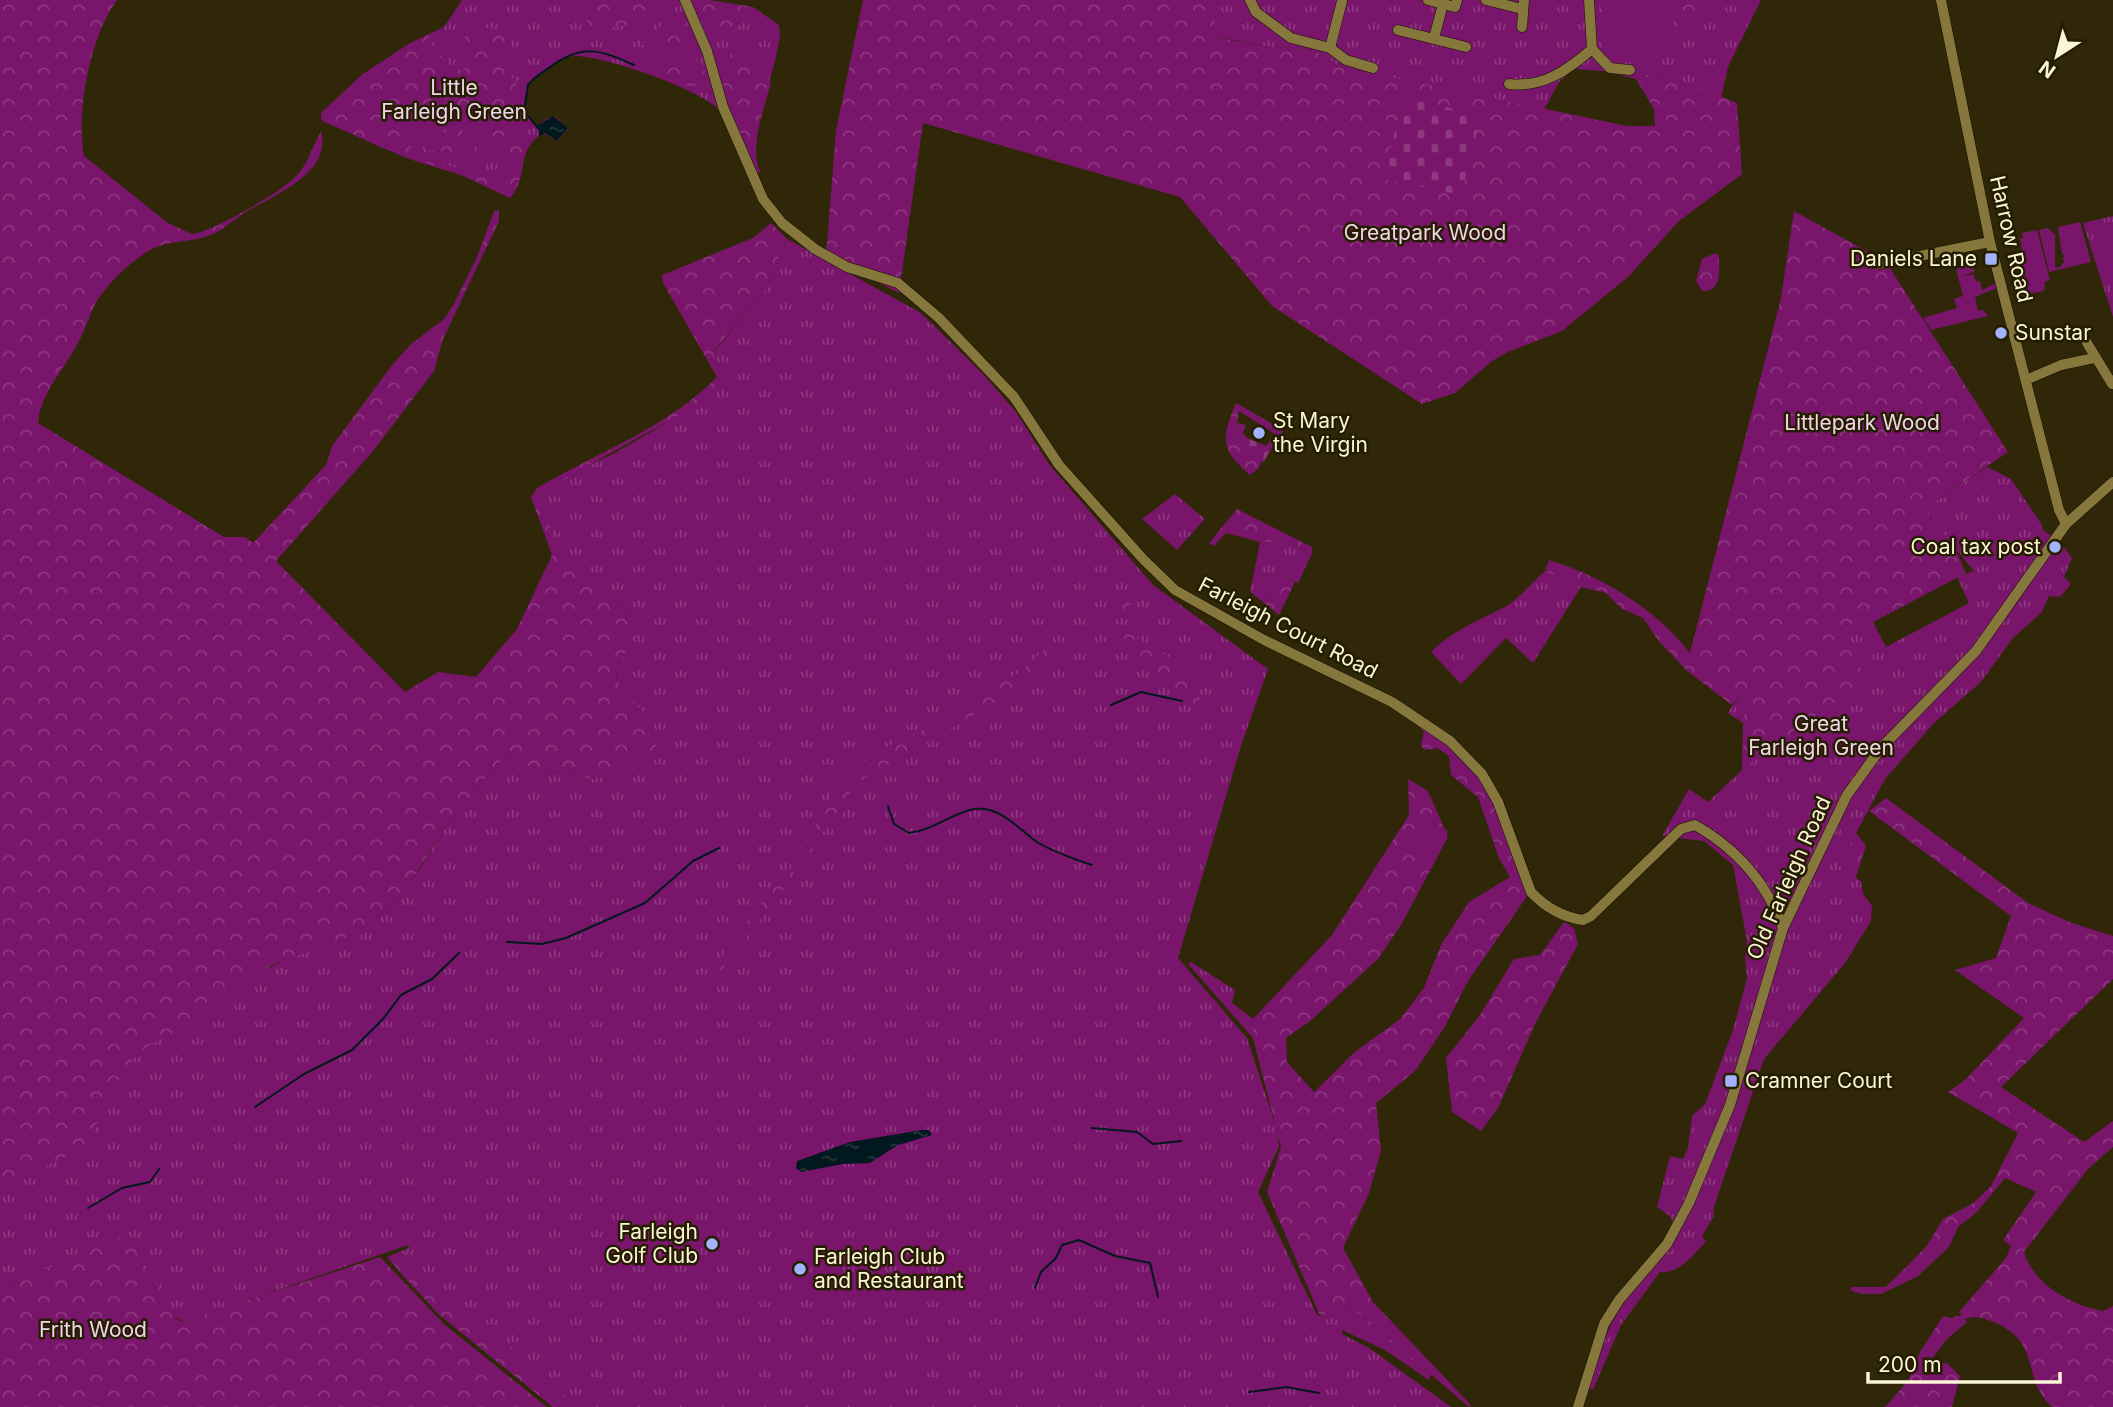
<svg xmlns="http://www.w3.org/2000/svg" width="2113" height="1407" font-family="Inter,sans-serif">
	<defs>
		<pattern id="grass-tufts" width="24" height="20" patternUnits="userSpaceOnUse" patternTransform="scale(1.75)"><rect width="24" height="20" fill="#79156b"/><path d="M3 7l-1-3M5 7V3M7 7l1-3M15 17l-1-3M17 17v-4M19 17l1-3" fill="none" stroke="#8d387f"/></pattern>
		<pattern id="forest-crowns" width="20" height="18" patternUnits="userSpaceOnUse" patternTransform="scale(1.75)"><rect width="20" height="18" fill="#79156b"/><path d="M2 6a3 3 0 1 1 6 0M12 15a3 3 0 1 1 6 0" fill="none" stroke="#8d387f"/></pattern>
		<pattern id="cemetery-stones" width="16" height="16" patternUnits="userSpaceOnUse" patternTransform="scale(1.75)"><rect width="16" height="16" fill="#79156b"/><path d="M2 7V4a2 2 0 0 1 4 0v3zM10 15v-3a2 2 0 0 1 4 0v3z" fill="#8d387f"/></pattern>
		<pattern id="water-ripples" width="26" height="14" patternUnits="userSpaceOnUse" patternTransform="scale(1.75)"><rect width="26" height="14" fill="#00181e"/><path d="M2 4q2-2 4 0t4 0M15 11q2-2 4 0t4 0" fill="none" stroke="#263a3e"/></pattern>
	</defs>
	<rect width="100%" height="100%" fill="#2f2707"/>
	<path fill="url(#grass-tufts)" d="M462 0H709L753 7 779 25 780 34C777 70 745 140 760 172L751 175C741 153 733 126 717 108 699 89 600 54 573 56 559 57 539 75 529 84 526 103 522 112 537 126L547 118 556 117 568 129 557 141 543 133C514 151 530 176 510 198L464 176 409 159 322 121 321 113 363 74 410 43 444 27Z
		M1217 0H1761L1728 67 1721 98 1666 74 1636 79 1604 71 1574 69 1559 82 1544 110 1338 66C1311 45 1303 49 1272 47 1252 45 1232 39 1212 36Z
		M2113 216V317L2083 223Z
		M787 239 921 313 983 374 1016 412 1048 463 1153 585 1268 669 1240 749 1178 958 1247 1038 1278 1133 1279 1147 1258 1192 1317 1315 1322 1317 1340 1303 1364 1317 1431 1374 1429 1380 1385 1350 1342 1330V1334L1369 1348 1451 1407H553C494 1357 436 1318 387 1257L409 1248 408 1245 185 1322 173 1316 155 1284 17 1282 0 1290V710L260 972 298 954 355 934 391 906 417 873 448 823 505 755 522 765 593 779 656 748C663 715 623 705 617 677 613 659 638 644 639 627L620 602 556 556 542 497C551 479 601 461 620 450 655 430 690 410 719 382L721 376 713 353 765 290Z
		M1987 467 2011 479 2042 525 2043 530 2061 543 2072 558 2064 577 2071 584 2060 597 2049 596 2042 612 2013 638 1981 682 1934 723 1885 779 1839 865 1861 881 1863 894 1872 906 1871 921 1845 963 1764 1059 1713 1210 1714 1216 1702 1236 1706 1241C1695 1254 1679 1274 1660 1272L1621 1325 1593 1390 1589 1388C1604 1334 1612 1313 1650 1271L1643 1264 1665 1240 1673 1223 1671 1217 1657 1207 1670 1156 1683 1159 1688 1148 1692 1116 1705 1104 1733 1030 1747 978 1745 957 1747 941 1733 865 1704 841 1662 836 1689 789 1708 802 1742 770 1743 723 1728 713C1747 677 1835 643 1873 622L1886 647 1969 603 1957 577 1974 571 1930 518 1928 510 1936 501Z
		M1175 494 1205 519 1177 550 1142 519Z
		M1287 541 1312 554 1298 583 1277 572 1263 602 1250 592 1260 542Z
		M1545 571 1581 587 1533 663 1506 638 1461 684 1431 652C1452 631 1477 621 1503 608 1518 600 1532 582 1545 571Z
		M1191 962 1235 990 1232 1003 1253 1019V1038L1188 964Z"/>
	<path fill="url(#forest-crowns)" fill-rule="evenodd" d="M0 0H117C90 36 76 112 84 156L168 223 192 234C210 233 279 193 293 179 308 166 311 148 321 132 333 173 270 197 246 212 232 220 221 233 205 237 184 243 163 240 144 254 126 266 111 281 98 299 90 312 86 329 78 343 65 368 40 394 38 423L224 537H245L253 543 326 465 332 446 393 364 411 344 444 319 453 306 477 257 494 211 499 210V221L443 339 434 371 374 450 276 561 405 692 438 672 476 677 517 629 552 555 531 497 537 488C595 454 670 426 717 377L663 283 662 275 753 238 771 223 787 239 765 290 713 352 721 377 719 382C710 391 701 400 691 408 668 423 548 484 542 497L557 556 620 602 639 627C638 646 610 660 618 681 627 704 667 720 655 749L593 779 522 765 505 755 448 823 413 878 391 906 355 934 270 966 193 1021 147 1047 127 1064 85 1148 0 1186Z
		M569 0H662C639 30 630 22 599 31 581 23 584 5 569 0Z
		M692 0 748 6 740 24 728 36 703 31 699 7Z
		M863 0H1217L1213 36C1232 40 1252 45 1272 47 1303 49 1311 45 1338 66L1627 126H1655L1654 109 1636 79 1666 74 1737 103 1742 174 1679 221 1629 276 1562 331 1508 352 1492 361 1455 393 1422 404 1272 306 1180 197 923 123 899 293 826 256 836 130Z
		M1680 0H1697L1698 14 1672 51 1661 40 1680 13Z
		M677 17 686 20 702 50 648 49 642 44 658 28Z
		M477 28C496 28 507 29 513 49L503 66 506 73 517 81 515 106 527 128 521 176 510 198 464 176 380 147 321 119V113L363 74 428 34C430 49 444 58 454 69L463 70 468 63C457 47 460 37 477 28ZM442 95 447 97 444 117 447 130 444 134 427 137 423 145 428 151H451L453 157 470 161 476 157 475 149 461 138V133L465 129 511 154 507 187 475 174 470 169 434 164 411 155 412 136 426 123Z
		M738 53 757 65 771 82C765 108 748 147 760 172L756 173 728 108 716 69 731 54Z
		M650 57 701 61 705 72 694 88 657 75 646 62Z
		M1794 211 1886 262 2008 452 1936 501 1928 510 1930 518 1953 544 1966 573 1843 638 1867 678 1742 770 1744 714 1740 697 1732 705 1687 671 1658 640 1643 618 1622 609 1606 593 1581 587 1545 571 1549 560C1602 576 1657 610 1690 653L1781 298Z
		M1715 253 1719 256C1719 271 1722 293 1702 291L1696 281 1702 259Z
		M1236 403 1283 430 1280 437 1239 411 1237 423 1246 425 1243 433 1263 456 1259 468 1250 475C1220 449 1221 439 1236 403Z
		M1237 509 1312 547V554L1287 541 1260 542 1226 533 1214 546 1209 543Z
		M1277 572 1295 582 1279 615 1263 602Z
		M1121 596 1132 605 1112 618 1104 608Z
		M1100 614 1103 624 1072 645 1070 637Z
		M1125 630 1192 672 1194 689 1212 716 1200 729 1193 724 1194 711C1175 684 1147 664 1124 639Z
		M1048 647H1054L1066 656 1019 689 858 782 802 862 797 857 842 778 878 751 937 723 1020 672Z
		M1418 725C1491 769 1502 819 1528 895L1468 981 1444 1028 1415 1071 1376 1103 1381 1151 1369 1193 1343 1248 1373 1302 1471 1405 1469 1407 1364 1317 1340 1303 1321 1318 1267 1192 1281 1147 1253 1038V1019L1332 935 1409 815 1408 779 1428 791 1448 837 1401 925 1378 959 1309 1022 1286 1038 1287 1062 1314 1092 1356 1051 1400 1019 1424 988 1441 945 1469 902 1510 877 1499 858 1478 797 1451 775 1449 756 1437 748 1424 750 1421 744 1424 732Z
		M1886 798 2028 903 2069 922 2113 936V979L2001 1087 2084 1142 2113 1121V1147L2088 1169 2024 1252C2034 1285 2071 1305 2103 1311L2113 1306V1407H2052C2020 1378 2043 1340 1991 1321 1982 1317 1974 1316 1965 1319L1967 1322 1946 1340 1931 1360 1948 1364 1960 1376 1952 1407H1885L1908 1381 1920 1352 1943 1316 1950 1318 1962 1315 1959 1312 2006 1258 2011 1246 2003 1240 2036 1192 2005 1178 1976 1213 1958 1227 1949 1247 1918 1276 1881 1294H1861L1850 1290 1852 1287H1886L1926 1247 1943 1219 1972 1204 1991 1186 2018 1133 1948 1092 1965 1080 2024 1018 1955 970 1996 958 2011 916 1869 811Z
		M1856 833 1866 846 1856 877 1839 865Z
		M788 867 795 874 721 971H711Z
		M1564 922 1574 928 1578 944 1535 1024 1498 1108 1481 1131 1452 1112 1446 1058 1480 1015 1514 959 1540 955Z
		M129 1234 173 1316 182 1322 380 1257 445 1325 547 1407H0V1290L91 1248Z
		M408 1252 454 1309 478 1320 514 1350 517 1365 543 1378 579 1407H553L437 1313 390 1260Z"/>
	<path fill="url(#cemetery-stones)" d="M1403 97 1481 115 1461 195 1384 179Z
		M1273 437 1277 439 1263 463 1242 440 1247 438 1266 446Z"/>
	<path fill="#79156b" d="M1601 0H1680V13L1661 40 1667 47 1640 61 1616 64C1597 50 1604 44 1604 24 1604 16 1602 8 1601 0Z
		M2080 222 2091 262 2049 272 2039 230 2048 228 2055 235V267L2059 268 2065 261 2062 260 2065 255 2062 254 2058 227Z
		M2113 222V296L2093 228Z
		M2037 230 2050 280 2045 282 2044 291 2021 296 2025 292 2024 284 2026 283 2020 277 2022 268H2019V260L2022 259V253H2019L2022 251 2020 239 2023 238 2022 233Z
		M1973 265 1974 272 1960 277 1974 274 1976 282 1980 281 1982 290 1996 283 1997 288 1975 297 1978 311 1983 310 1988 316 1931 330 1923 318 1957 308 1954 299 1963 296 1956 269Z
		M1431 823 1448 831 1433 859 1417 851Z"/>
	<path fill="url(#water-ripples)" d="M553 116 568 128 557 141 545 133 539 136 538 125Z
		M922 1130H929L932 1135 898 1145 870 1163 843 1164 801 1172 796 1168 797 1161 850 1142Z"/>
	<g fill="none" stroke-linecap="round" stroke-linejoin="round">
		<path stroke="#00181e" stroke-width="2" d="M538 128 524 111 528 85C534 77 542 73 550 67 582 44 599 49 634 65
			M1111 705 1141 692 1182 701
			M888 806 894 824 909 833C935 830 955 811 975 809 1001 806 1018 829 1037 842 1053 852 1074 859 1092 865
			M507 942 542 944 566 938 645 903 693 861 719 848
			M255 1107 304 1074 352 1050 383 1019 401 995 432 979 459 953
			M1092 1128 1137 1132 1153 1144 1181 1141
			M88 1208 122 1188 150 1182 159 1169
			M1035 1288 1041 1272 1056 1258 1062 1245 1079 1240 1115 1256 1150 1263 1158 1297
			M1249 1392 1286 1387 1319 1393"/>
		<defs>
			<path id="minor" d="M685 0 707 51 723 107 763 199 782 223 815 249 847 267 898 283 939 318 1014 397 1059 465 1143 559 1175 590 1264 640 1392 702 1450 741 1482 774 1498 802 1531 892C1545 907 1562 917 1583 920L1591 916 1681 829 1695 825C1737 849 1767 883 1783 928
				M1250 0 1256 12 1291 38 1330 48 1346 60 1373 68
				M1428 0 1455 7 1457 0
				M1486 0 1522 9
				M1589 0 1592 49 1610 68 1630 70
				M1941 0 1990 242 2059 510 2066 524
				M1522 27 1524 0
				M1398 30 1466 47
				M1434 38 1443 4
				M1330 48 1342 1
				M1509 84C1543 88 1568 70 1592 49
				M1879 264 1990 242
				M2087 343 2112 384
				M2026 380 2061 365 2094 358
				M2066 524 2113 482
				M1578 1407 1604 1324 1619 1300 1667 1244 1689 1203 1730 1105 1783 928 1847 795 1881 748 1976 651 2066 524"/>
		</defs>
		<use href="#minor" stroke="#151001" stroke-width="11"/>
		<use href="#minor" stroke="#86773c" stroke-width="10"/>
	</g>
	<g fill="#a3b2fd" stroke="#251d00" stroke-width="2.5">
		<rect x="1984" y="252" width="14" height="14" rx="3.5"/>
		<circle cx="2001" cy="333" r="7"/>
		<circle cx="1259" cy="433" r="7"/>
		<circle cx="2055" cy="547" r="7"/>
		<rect x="1724" y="1074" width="14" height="14" rx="3.5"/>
		<circle cx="712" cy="1244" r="7"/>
		<circle cx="800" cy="1269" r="7"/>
	</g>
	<g text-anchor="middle" stroke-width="5" stroke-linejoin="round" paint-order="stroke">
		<g font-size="21" fill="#f0d5e9" stroke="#251d00">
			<text x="454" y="95">Little<tspan x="454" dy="24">Farleigh Green</tspan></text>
			<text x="1425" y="240">Greatpark Wood</text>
			<text x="1862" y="430">Littlepark Wood</text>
			<text x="1821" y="731">Great<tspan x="1821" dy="24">Farleigh Green</tspan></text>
			<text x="93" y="1337">Frith Wood</text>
		</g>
		<g font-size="21" fill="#fdf5d7" stroke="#251d00">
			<text transform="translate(2011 239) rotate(77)" y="7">Harrow Road</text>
			<text transform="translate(1288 628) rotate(27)" y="7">Farleigh Court Road</text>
			<text transform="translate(1789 878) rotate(-66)" y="7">Old Farleigh Road</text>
		</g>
		<g font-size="21" fill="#fdf5d7" stroke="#251d00" text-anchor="start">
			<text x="1977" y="266" text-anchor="end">Daniels Lane</text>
			<text x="2015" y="340">Sunstar</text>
			<text x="1273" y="428">St Mary<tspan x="1273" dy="24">the Virgin</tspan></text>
			<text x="2041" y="554" text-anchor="end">Coal tax post</text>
			<text x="1745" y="1088">Cramner Court</text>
			<text x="698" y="1239" text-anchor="end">Farleigh<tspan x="698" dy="24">Golf Club</tspan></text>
			<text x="814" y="1264">Farleigh Club<tspan x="814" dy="24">and Restaurant</tspan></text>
		</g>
	</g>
	<g transform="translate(2057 56) rotate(216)" stroke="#251d00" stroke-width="5" paint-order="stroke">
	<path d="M0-5L12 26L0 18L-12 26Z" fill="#fdf5d7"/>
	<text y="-10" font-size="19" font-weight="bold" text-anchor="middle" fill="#fdf5d7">N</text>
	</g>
	<path d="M1868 1372v10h192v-10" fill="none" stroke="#fdf5d7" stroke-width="3.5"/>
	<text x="1878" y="1372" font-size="21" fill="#fdf5d7" stroke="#251d00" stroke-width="5" paint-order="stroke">200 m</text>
</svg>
